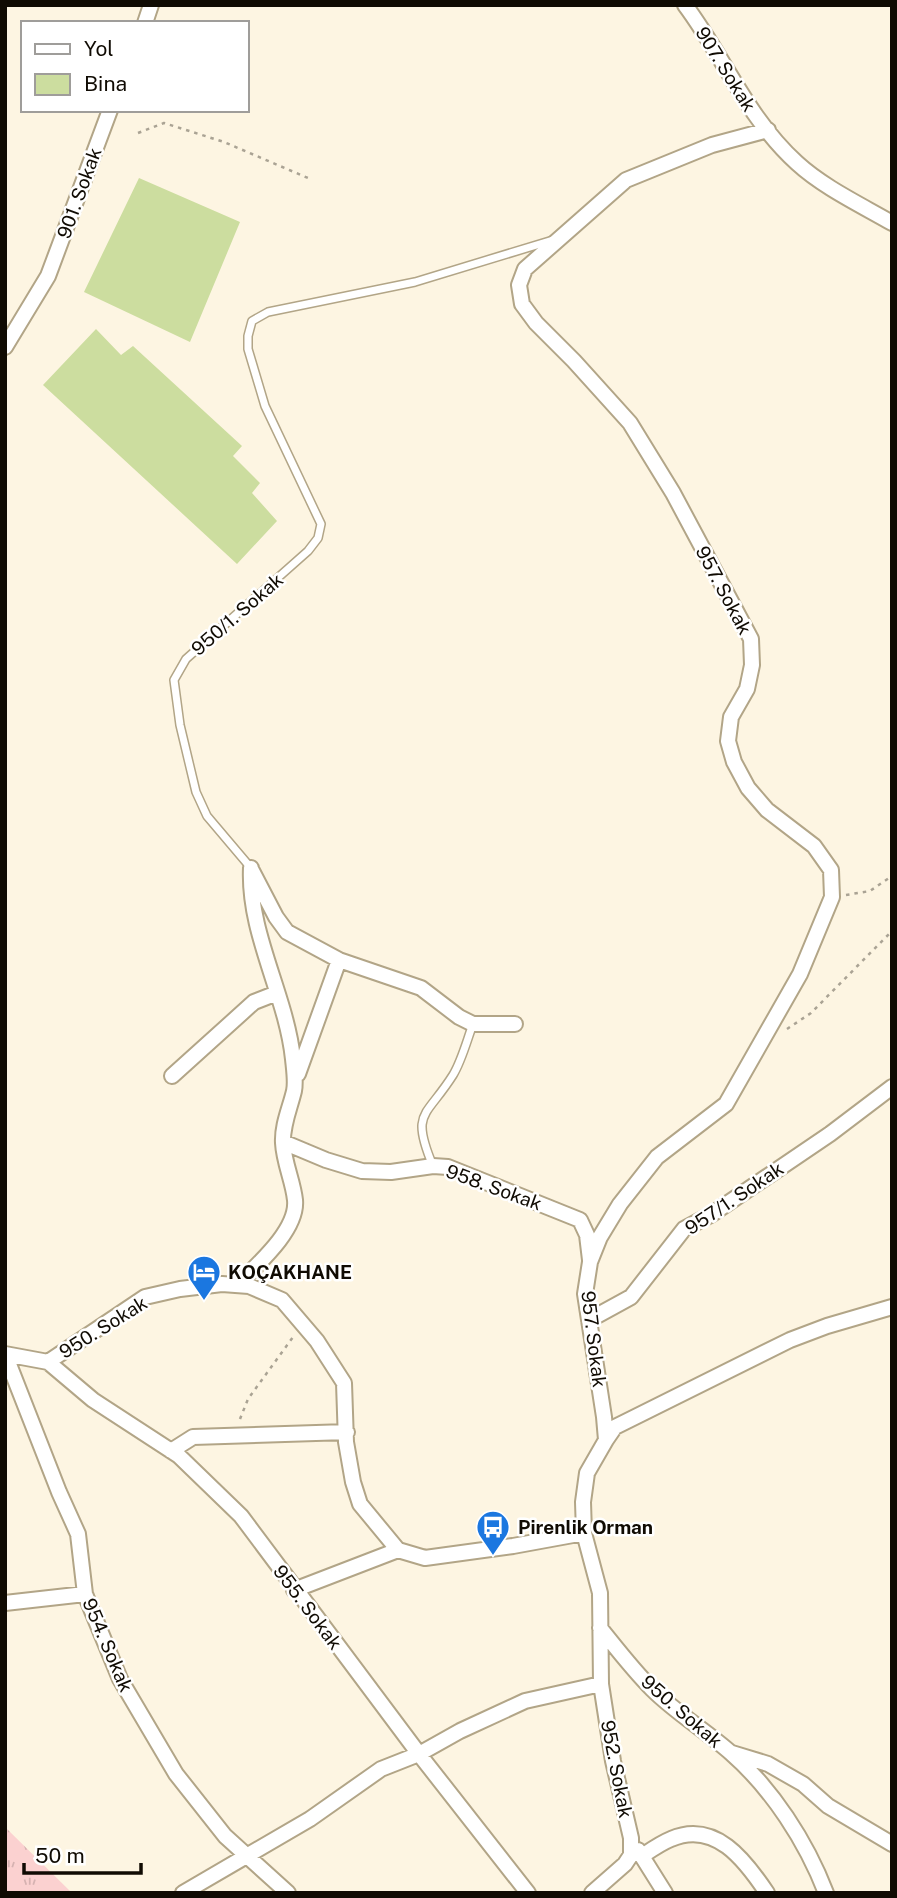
<svg xmlns="http://www.w3.org/2000/svg" width="897" height="1898" font-family="'Public Sans',sans-serif">
	<defs>
		<pattern id="park-tufts" width="24" height="20" patternUnits="userSpaceOnUse" patternTransform="scale(1.75)"><rect width="24" height="20" fill="#fbd1d0"/><path d="M3 7l-1-3M5 7V3M7 7l1-3M15 17l-1-3M17 17v-4M19 17l1-3" fill="none" stroke="#d6b2b1"/></pattern>
	</defs>
	<rect width="100%" height="100%" fill="#fdf5e2"/>
	<path fill="url(#park-tufts)" d="M5 1827 72 1893H5Z"/>
	<path fill="#ccdd9f" d="M139 178 240 222 190 342 84 292Z
		M96 329 121 355 133 346 242 446 233 456 260 483 252 493 277 521 237 564 43 385Z"/>
	<g fill="none" stroke-linecap="round" stroke-linejoin="round">
		<defs>
			<path id="service" d="M251 868 207 816 196 792 180 725 174 680 186 659 308 551 318 538 321 524 265 406 248 349V336L252 321 268 312 415 282 553 240
				M433 1166C410 1111 426 1118 453 1075 462 1060 467 1040 473 1024"/>
			<path id="minor" d="M685 5C724 57 748 119 797 163 823 187 861 205 892 223
				M145 23 151 5
				M5 347 48 276 110 110
				M251 869 276 917 287 932 339 960 421 988 459 1017 473 1024H515
				M298 1074 339 960
				M172 1076 254 1002 277 993
				M283 1142 326 1160 362 1171 391 1172 433 1166 448 1167 580 1220 587 1235 590 1260
				M237 1285C257 1265 298 1230 295 1200 293 1181 284 1163 283 1143 282 1125 290 1108 294 1091 296 1082 294 1069 293 1059 286 994 248 934 251 868
				M589 1320 631 1297 684 1229 712 1214 830 1134 892 1087
				M5 1354 48 1362 145 1297 180 1289 222 1284 249 1286 282 1300 317 1341 344 1383 346 1442 353 1482 360 1504 398 1550 425 1558 513 1546 584 1533 600 1593 601 1684 613 1761 631 1838V1855L625 1864 592 1893
				M5 1354 59 1492 78 1534 85 1594 120 1679 176 1774 225 1836 288 1893
				M48 1362 93 1400 179 1456 241 1516 419 1754 528 1893
				M606 1440 615 1427 790 1340 827 1326 892 1307
				M171 1451 193 1437 347 1432
				M584 1533 583 1502 587 1473 606 1440 604 1417 585 1294 590 1262 600 1237 620 1204 657 1157 726 1104 800 974 832 897 831 870 814 846 767 810 748 788 734 762 728 741 731 717 747 689 752 665 751 639 673 493 630 423 574 361 536 323 522 304 519 285 525 269 626 180 712 145 768 130
				M294 1590 398 1550
				M5 1603 85 1594
				M600 1628C617 1649 633 1670 652 1689 676 1713 705 1730 731 1753 772 1789 806 1841 826 1893
				M732 1753 768 1764 803 1784 828 1806 892 1844
				M638 1850 665 1893
				M642 1856C651 1850 661 1843 671 1839 715 1820 745 1860 767 1893
				M183 1893 310 1819 381 1769 419 1754 460 1731 525 1701 601 1684"/>
		</defs>
		<use href="#service" stroke="#b2a587" stroke-width="10"/>
		<use href="#minor" stroke="#b2a587" stroke-width="18"/>
		<path stroke="#aaa394" stroke-width="2.5" stroke-dasharray="3.5 5" stroke-linecap="butt" d="M138 133 164 123 224 142 308 178
			M846 895 870 891 892 876
			M787 1029 811 1013 889 934H892
			M240 1419 248 1399 293 1337"/>
		<use href="#service" stroke="#fff" stroke-width="7"/>
		<use href="#minor" stroke="#fff" stroke-width="14"/>
	</g>
	<defs>
		<symbol id="hotel-pin" viewBox="-11 -11 22 30"><path d="M0 17L-7.5 6A9.5 9.5 0 1 1 7.5 6Z" fill="#1b77e0" stroke="#fff"/><path d="M-6-4.5h1.5V1H6V5H4.5V3h-9V5H-6ZM-4 0a1.8 1.8 0 1 1 3.6 0ZM.5 0V-2.5h3Q6-2.5 6 0Z" fill="#fff"/></symbol>
		<symbol id="bus-pin" viewBox="-11 -11 22 30"><path d="M0 17L-7.5 6A9.5 9.5 0 1 1 7.5 6Z" fill="#1b77e0" stroke="#fff"/><path d="M-5-6H5V4H4V6H2V4H-2V6H-4V4H-5ZM-3.5-4V0h7V-4ZM-3.5 1.2v1.5H-2V1.2ZM2 1.2v1.5H3.5V1.2Z" fill="#fff"/></symbol>
	</defs>
	<g fill-rule="evenodd">
		<use href="#hotel-pin" x="185" y="1253" width="38" height="52"/>
		<use href="#bus-pin" x="474" y="1508" width="38" height="52"/>
	</g>
	<g text-anchor="middle" stroke-width="5" stroke-linejoin="round" paint-order="stroke">
		<g font-size="19" fill="#100b03" stroke="#fff">
			<text transform="translate(726 69) rotate(58)" y="7">907. Sokak</text>
			<text transform="translate(79 193) rotate(-70)" y="7">901. Sokak</text>
			<text transform="translate(724 590) rotate(62)" y="7">957. Sokak</text>
			<text transform="translate(237 614) rotate(-41)" y="7">950/1. Sokak</text>
			<text transform="translate(494 1187) rotate(20)" y="7">958. Sokak</text>
			<text transform="translate(734 1198) rotate(-34)" y="7">957/1. Sokak</text>
			<text transform="translate(103 1327) rotate(-32)" y="7">950. Sokak</text>
			<text transform="translate(594 1339) rotate(83)" y="7">957. Sokak</text>
			<text transform="translate(308 1607) rotate(53)" y="7">955. Sokak</text>
			<text transform="translate(108 1645) rotate(67)" y="7">954. Sokak</text>
			<text transform="translate(682 1711) rotate(41)" y="7">950. Sokak</text>
			<text transform="translate(617 1769) rotate(79)" y="7">952. Sokak</text>
		</g>
		<g font-size="19" font-weight="bold" fill="#100b03" stroke="#fff" text-anchor="start">
			<text x="228" y="1279">KOÇAKHANE</text>
			<text x="518" y="1534">Pirenlik Orman</text>
		</g>
	</g>
	<rect width="897" height="1898" fill="none" stroke="#100b03" stroke-width="14"/>
	<rect x="21" y="21" width="228" height="91" fill="#ffffff" stroke="#9f9d9a" stroke-width="2"/>
	<rect x="35" y="44" width="35" height="10" fill="#ffffff" stroke="#9f9d9a" stroke-width="2"/>
	<text x="84" y="56" font-size="21" fill="#100b03">Yol</text>
	<rect x="35" y="74" width="35" height="21" fill="#ccdd9f" stroke="#9f9d9a" stroke-width="2"/>
	<text x="84" y="91" font-size="21" fill="#100b03">Bina</text>
	<path d="M24 1863v10h117v-10" fill="none" stroke="#100b03" stroke-width="3.5"/>
	<text x="35" y="1863" font-size="21" fill="#100b03" stroke="#ffffff" stroke-width="5" paint-order="stroke">50 m</text>
</svg>
